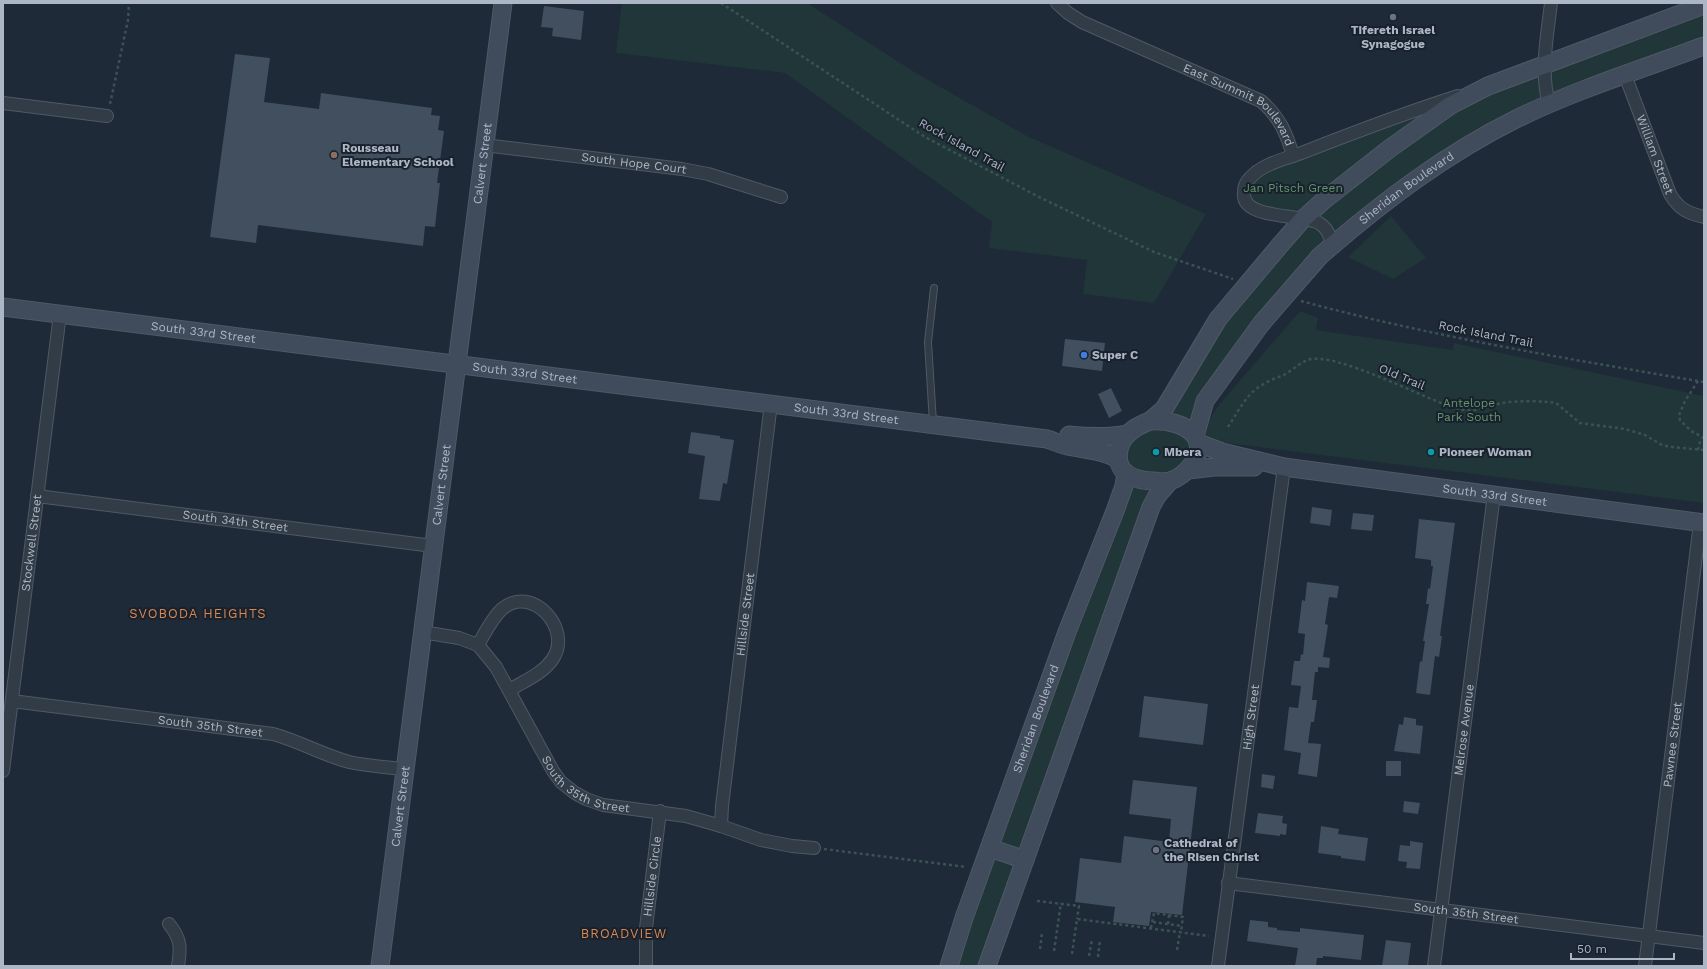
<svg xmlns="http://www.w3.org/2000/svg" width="1707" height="969" font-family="'Work Sans',sans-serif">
	<rect width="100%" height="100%" fill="#1e2a37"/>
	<path fill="#203638" d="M622 3H807L916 73 1027 136 1206 214 1154 303 1083 294 1087 260 989 248 992 222 785 73 616 53Z
		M1704 5V46L1518 118 1332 246 1205 401 1198 443 1170 481 987 966H949L1115 511 1118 454 1150 421 1208 335 1302 220 1245 201 1250 178Z
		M1391 216 1426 258 1393 279 1348 257Z
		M1300 311 1318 318 1316 330 1453 350 1454 343 1704 396V503L1219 442 1208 439 1205 433V427L1218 406Z"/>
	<path fill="#414f5f" d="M544 6 584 11 581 40 552 36 553 28 541 27Z
		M235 54 270 58 264 102 319 109 321 93 432 108 431 115 440 116 438 130 444 131 437 183H440L435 227 425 226 423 246 258 225 256 243 210 237Z
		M1065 339 1105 343 1102 371 1062 366Z
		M1111 388 1122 411 1109 418 1098 394Z
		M691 432 720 436V438L734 440 727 484 723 483 720 501 699 499 705 456 688 453Z
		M1312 507 1332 510 1330 526 1310 523Z
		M1353 513 1374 515 1372 531 1351 529Z
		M1419 519 1455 523 1440 636H1442L1439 657 1435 656 1430 695 1416 693 1420 661 1422 662 1425 641H1423L1429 604H1426L1428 588 1430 589 1433 566H1431V560L1415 558Z
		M1307 582 1339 586 1337 598 1329 597 1325 624 1328 625 1323 657 1330 658 1329 668 1318 667V672H1315L1312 700H1317L1314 722H1311L1308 743 1321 744 1317 777 1298 774 1301 753 1284 750 1289 707 1298 708 1301 686 1291 685 1294 661H1300L1301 654 1303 655 1305 634 1298 633 1302 600 1305 601Z
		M1144 696 1208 704 1203 745 1139 737Z
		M1404 717 1416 719V725L1423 726 1420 754 1394 751 1399 724 1403 725Z
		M1386 761H1401V776H1386Z
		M1262 774 1275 776 1273 789 1261 787Z
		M1133 780 1197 787 1182 915 1151 912 1149 926 1113 922 1115 907 1075 902 1080 858 1121 863 1124 836 1169 842 1171 819 1129 814Z
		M1404 801 1420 803 1418 814 1403 812Z
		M1258 813 1283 816 1282 823 1287 824 1286 835 1280 834V836L1255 833Z
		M1321 826 1339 829 1338 834 1368 838 1365 861 1341 858V856L1318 853Z
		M1410 841 1423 843 1420 869 1406 868 1407 862 1398 861 1400 845 1410 846Z
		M1250 920 1268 922V927L1277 928V930L1300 932V928L1364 935 1361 960 1323 956V958H1317L1316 966H1295L1298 948 1247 941Z
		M1386 940 1411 943 1408 966H1382Z"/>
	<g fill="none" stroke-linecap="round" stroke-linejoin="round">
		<defs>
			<path id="lane" d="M933 423 928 342 934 288"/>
			<g id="street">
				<path id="s1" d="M1057 3 1068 13 1082 22 1261 101C1279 116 1287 134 1293 156"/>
				<path id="s2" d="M1625 75 1670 194C1679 209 1687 213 1704 217"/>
				<path d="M3 103 107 116"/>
				<path d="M1549 105C1540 70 1547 38 1551 3"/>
				<path id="s3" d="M484 145 682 169 708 174 781 197"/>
				<path d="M1332 246C1331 236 1327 228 1319 223 1303 214 1240 220 1244 192 1244 187 1246 182 1250 178 1263 163 1286 159 1304 152 1355 132 1405 113 1458 96"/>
				<path id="s4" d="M37 496 433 546"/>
				<path id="s5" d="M422 632 459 638 478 645 496 667 553 771 561 782 575 793 586 799 603 805 686 816 721 826 761 840 792 846 814 848"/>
				<path d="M478 645C485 633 492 618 502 609 532 583 574 630 552 660 542 674 524 681 510 690"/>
				<path id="s6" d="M12 701 273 734C299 741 323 755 349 762 367 766 386 767 405 769"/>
				<path id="s7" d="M3 771 60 314"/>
				<path id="s8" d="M721 826 722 806 771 403"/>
				<path id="s9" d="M1228 883 1704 943"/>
				<path d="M169 924C181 939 181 947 178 966"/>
				<path id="s10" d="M646 966V928L660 811"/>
				<path id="s11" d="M1218 966 1284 467"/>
				<path id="s12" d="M1434 966 1494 494"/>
				<path id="s13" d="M1645 966 1700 523"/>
			</g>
			<g id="secondary">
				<path d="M1281 244 1302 220 1324 200 1389 149 1451 105 1488 86 1704 5"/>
				<path id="s14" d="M1320 256C1381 203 1445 154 1518 118 1578 89 1642 69 1704 46"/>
				<path id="s15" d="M3 307 1047 439C1054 441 1061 445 1068 446 1086 450 1102 450 1118 459"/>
				<path d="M1150 421C1165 420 1185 423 1195 436 1207 453 1186 476 1170 481 1165 482 1159 482 1155 481 1145 481 1137 480 1128 475 1113 465 1117 443 1129 433 1135 427 1142 424 1150 421Z"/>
				<path d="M1150 421 1164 409 1218 319"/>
				<path d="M1069 435C1089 437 1107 438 1127 434"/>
				<path d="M1195 436 1205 401 1261 324"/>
				<path id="s16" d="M1198 443 1222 452 1284 467 1704 523"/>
				<path d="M1188 470 1214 467H1254"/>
				<path d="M990 848 1025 860"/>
				<path id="s17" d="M380 966 503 3"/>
				<path id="s18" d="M949 966 964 918 1067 632 1115 511 1124 486 1126 473"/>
				<path d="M987 966 1151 507 1157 496 1170 481"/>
			</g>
		</defs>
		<use href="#lane" stroke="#4f5966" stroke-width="8"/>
		<use href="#street" stroke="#4f5966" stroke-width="14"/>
		<use href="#secondary" stroke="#4f5966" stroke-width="19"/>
		<path stroke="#3b5253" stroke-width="2.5" stroke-dasharray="3 3" stroke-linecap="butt" d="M721 3 925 137 1039 197 1154 252 1233 279
			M110 104 128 20 129 3
			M1301 301C1433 337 1569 359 1704 382
			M1698 381 1685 401 1679 415 1680 420 1691 431 1704 438
			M1228 427C1238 412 1246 394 1262 385 1269 380 1277 378 1284 375 1292 370 1299 364 1307 360 1335 350 1427 401 1459 409 1477 414 1493 403 1510 402 1523 401 1537 401 1549 402L1556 403 1580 423 1625 429 1645 435 1662 445 1671 447 1704 450
			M1698 450 1701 438
			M824 849 966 867
			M1037 901 1079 906 1077 919
			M1153 922 1182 926
			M1168 924 1169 915
			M1151 928 1154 913 1183 917 1181 932
			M1040 949 1042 933
			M1177 950 1180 932
			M1054 951 1061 903
			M1072 954 1077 919 1209 936
			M1089 956 1092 939
			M1098 957 1100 940"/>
		<use href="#lane" stroke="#323c47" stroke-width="6"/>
		<use href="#street" stroke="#323c47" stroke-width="12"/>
		<use href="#secondary" stroke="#404b5b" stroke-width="17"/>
		<defs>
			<path id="secondary-bridge" d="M1218 319 1281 244
				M1261 324 1320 256"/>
		</defs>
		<use href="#secondary-bridge" stroke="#4f5966" stroke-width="19" stroke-linecap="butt"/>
		<use href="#secondary-bridge" stroke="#404b5b" stroke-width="17"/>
	</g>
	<g fill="#6b7280" stroke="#18212c" stroke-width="1.5">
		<circle cx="1393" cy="17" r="4"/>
		<circle cx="1156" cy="850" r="4"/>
	</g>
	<circle fill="#8d6e63" stroke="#18212c" stroke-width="1.5" cx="334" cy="155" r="4"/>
	<circle fill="#3f7fe0" stroke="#18212c" stroke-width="1.5" cx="1084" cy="355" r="4"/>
	<g fill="#0f9aa8" stroke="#18212c" stroke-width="1.5">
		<circle cx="1156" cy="452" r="4"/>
		<circle cx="1431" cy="452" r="4"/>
	</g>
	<g text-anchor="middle" stroke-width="4" stroke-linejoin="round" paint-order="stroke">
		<g font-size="12" font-weight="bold" fill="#acb6c5" stroke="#18212c" text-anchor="start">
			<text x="1393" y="34" text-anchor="middle">Tifereth Israel<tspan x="1393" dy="14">Synagogue</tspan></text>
			<text x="342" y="152">Rousseau<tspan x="342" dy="14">Elementary School</tspan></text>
			<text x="1092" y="359">Super C</text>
			<text x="1164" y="456">Mbera</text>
			<text x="1439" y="456">Pioneer Woman</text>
			<text x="1164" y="847">Cathedral of<tspan x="1164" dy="14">the Risen Christ</tspan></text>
		</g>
		<g font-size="12" fill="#acb6c5" stroke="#18212c">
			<text dy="4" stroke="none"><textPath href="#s1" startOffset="212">East Summit Boulevard</textPath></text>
			<text transform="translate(962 145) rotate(29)" y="4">Rock Island Trail</text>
			<text dy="4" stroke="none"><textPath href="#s2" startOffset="85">William Street</textPath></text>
			<text dy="4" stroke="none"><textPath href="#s17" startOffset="809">Calvert Street</textPath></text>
			<text dy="4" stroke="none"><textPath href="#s3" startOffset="151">South Hope Court</textPath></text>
			<text dy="4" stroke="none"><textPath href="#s14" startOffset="110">Sheridan Boulevard</textPath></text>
			<text dy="4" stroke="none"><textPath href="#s15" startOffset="202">South 33rd Street</textPath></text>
			<text transform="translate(1486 334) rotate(11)" y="4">Rock Island Trail</text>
			<text dy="4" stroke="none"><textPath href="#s15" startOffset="526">South 33rd Street</textPath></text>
			<text transform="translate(1402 377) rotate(23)" y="4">Old Trail</text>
			<text dy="4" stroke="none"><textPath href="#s15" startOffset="850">South 33rd Street</textPath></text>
			<text dy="4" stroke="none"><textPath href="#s17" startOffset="485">Calvert Street</textPath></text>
			<text dy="4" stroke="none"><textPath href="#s16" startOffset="302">South 33rd Street</textPath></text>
			<text dy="4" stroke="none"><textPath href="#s4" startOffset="200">South 34th Street</textPath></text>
			<text dy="4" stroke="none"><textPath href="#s7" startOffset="230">Stockwell Street</textPath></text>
			<text dy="4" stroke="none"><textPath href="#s8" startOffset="213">Hillside Street</textPath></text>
			<text dy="4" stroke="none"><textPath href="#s11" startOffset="251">High Street</textPath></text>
			<text dy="4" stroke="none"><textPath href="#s18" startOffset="262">Sheridan Boulevard</textPath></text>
			<text dy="4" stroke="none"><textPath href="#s6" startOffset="200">South 35th Street</textPath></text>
			<text dy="4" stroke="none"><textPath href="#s12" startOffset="238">Melrose Avenue</textPath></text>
			<text dy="4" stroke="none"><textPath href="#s13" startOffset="223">Pawnee Street</textPath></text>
			<text dy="4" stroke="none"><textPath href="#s5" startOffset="241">South 35th Street</textPath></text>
			<text dy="4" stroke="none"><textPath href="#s17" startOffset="161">Calvert Street</textPath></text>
			<text dy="4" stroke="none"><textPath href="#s10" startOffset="90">Hillside Circle</textPath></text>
			<text dy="4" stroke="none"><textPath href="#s9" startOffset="240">South 35th Street</textPath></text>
		</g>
		<g font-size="12" fill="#63966c" stroke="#18212c">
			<text x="1293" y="192">Jan Pitsch Green</text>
			<text x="1469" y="407">Antelope<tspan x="1469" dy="14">Park South</tspan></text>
		</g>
		<g font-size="13" letter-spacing="1" fill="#d88854" stroke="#18212c">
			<text x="198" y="618">SVOBODA HEIGHTS</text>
			<text x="624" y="938">BROADVIEW</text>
		</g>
	</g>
	<rect width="1707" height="969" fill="none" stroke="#acb6c5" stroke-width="8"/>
	<path d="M1571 953v6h103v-6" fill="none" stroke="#acb6c5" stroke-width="2"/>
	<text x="1577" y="953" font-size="12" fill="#acb6c5" stroke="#18212c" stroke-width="3" paint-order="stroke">50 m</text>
</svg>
